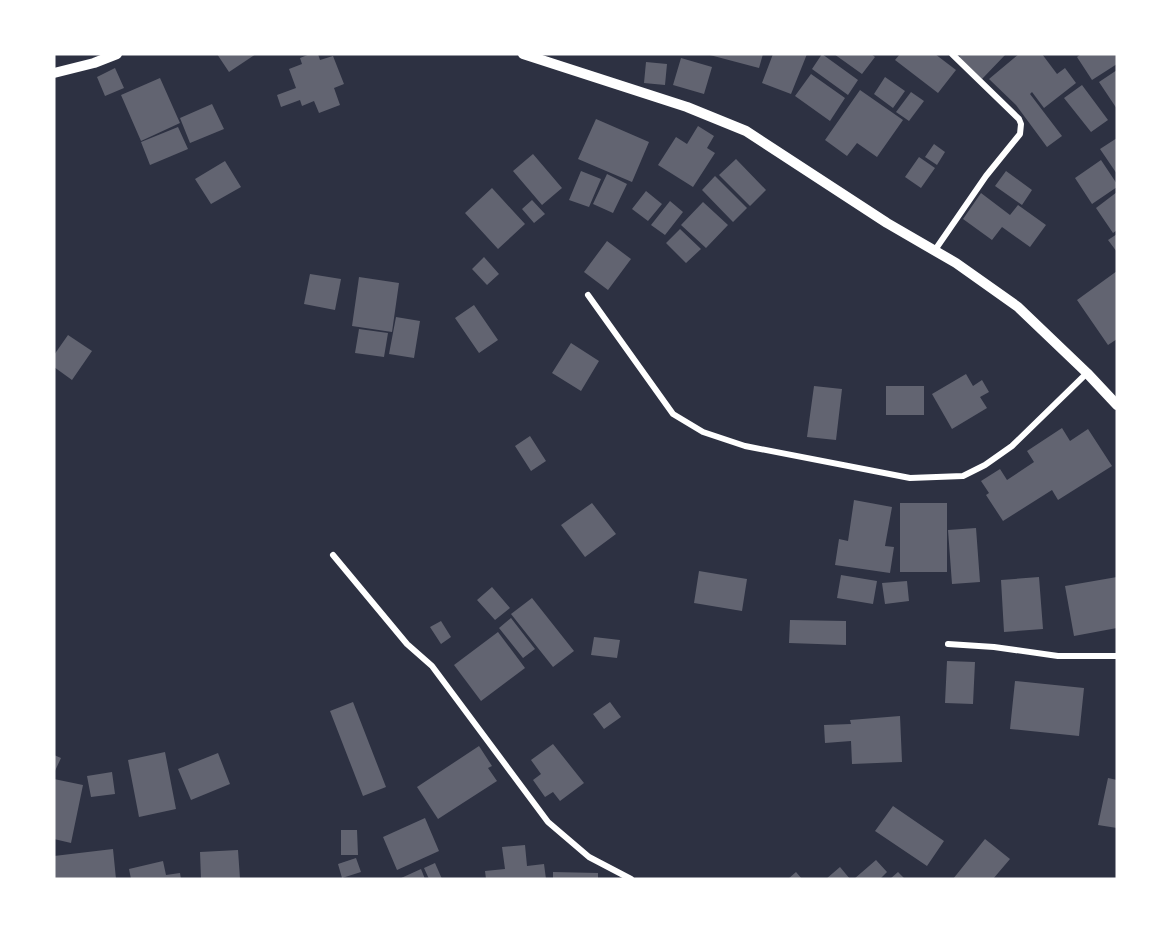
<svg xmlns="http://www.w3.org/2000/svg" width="1171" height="933" font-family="Quicksand,sans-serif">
	<rect width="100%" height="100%" fill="#2d3142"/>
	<path fill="#626471" d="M217 54H256L229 72Z
		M310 54H318L320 60 333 56 344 84 334 88 340 105 319 113 314 101 302 106 300 100 281 107 277 95 296 88 289 69 302 64 300 58Z
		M706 54H763L759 68Z
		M773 54H807L791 94 762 83Z
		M822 54 858 80 848 95 812 69Z
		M834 54H871L875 57 862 74Z
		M900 54H935L956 70 938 93 895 60Z
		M962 54H1006L982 79 959 57Z
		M1019 54H1042L1057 74 1065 68 1076 83 1044 108 1032 92 1030 94 1062 136 1047 147 1016 105 989 79Z
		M1081 54H1117V64L1092 80 1077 57Z
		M681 58 712 67 704 94 673 85Z
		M646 62 667 64 665 85 644 83Z
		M115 68 124 88 105 96 97 77Z
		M1117 70V109L1099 82Z
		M811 74 845 98 830 121 795 96Z
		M885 77 905 91 893 108 874 94Z
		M160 78 180 123 141 141 121 95Z
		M1082 85 1108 120 1091 132 1064 98Z
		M860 90 903 120 877 157 857 143 847 156 825 140Z
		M911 92 924 101 909 121 896 112Z
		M212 104 224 129 190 143 180 118Z
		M596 119 649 142 632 182 578 159Z
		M698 126 714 136 707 148 715 153 693 187 658 165 676 137 687 144Z
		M178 127 188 149 150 165 141 142Z
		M1117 138V174L1100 149Z
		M934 144 945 152 937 165 925 157Z
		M533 154 562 188 542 205 513 171Z
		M919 157 935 168 921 188 905 177Z
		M736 159 766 190 750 206 719 175Z
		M1101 160 1117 184V187L1092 204 1075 178Z
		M225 161 241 187 211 204 195 179Z
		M581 171 601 179 589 207 569 200Z
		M1006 171 1032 190 1022 205 995 186Z
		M607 174 627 184 613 213 593 204Z
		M715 176 747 208 733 222 702 190Z
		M492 188 525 224 498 249 465 213Z
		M646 191 662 204 648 221 632 209Z
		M1117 192V230L1113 233 1096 208Z
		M981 193 1010 215 1018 205 1046 225 1030 247 1002 227 992 240 963 219Z
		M532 200 545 214 534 223 522 209Z
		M670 201 683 212 665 235 651 225Z
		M703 202 728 225 706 248 681 225Z
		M680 229 701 249 686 263 666 243Z
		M1117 234V252L1108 240Z
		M607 241 631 259 608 290 584 272Z
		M484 257 499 274 487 285 472 269Z
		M1117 271V339L1108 345 1077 300Z
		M310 274 341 279 335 310 304 304Z
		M359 277 399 283 392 332 352 326Z
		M474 305 498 340 479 353 455 318Z
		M396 317 420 321 414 358 389 354Z
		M359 329 388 333 384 357 355 353Z
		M68 335 92 351 72 380 54 367V355Z
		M571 343 599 361 581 391 552 373Z
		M966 374 973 386 982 380 989 392 980 397 987 408 952 429 932 394Z
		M814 386 842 389 836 440 807 437Z
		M886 386H924V415H886Z
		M1062 428 1070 441 1088 429 1112 466 1058 500 1052 490 1003 521 986 495 989 493 981 481 1000 469 1007 480 1034 462 1027 451Z
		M530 436 546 461 531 471 515 446Z
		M854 500 892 507 885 546 894 547 890 573 835 565 839 539 848 541Z
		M592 503 616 534 585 557 561 525Z
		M900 503H947V572H900Z
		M976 528 980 582 952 584 948 530Z
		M699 571 747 579 742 611 694 603Z
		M841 575 877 581 873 604 837 598Z
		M1039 577 1043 629 1004 632 1001 580Z
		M1117 577V628L1074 636 1065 586Z
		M907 581 909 601 885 604 882 583Z
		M492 587 510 608 495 620 477 600Z
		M532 598 574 651 553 667 511 614Z
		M511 618 535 649 523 658 499 628Z
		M790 620 846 621V645L789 643Z
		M441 621 451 637 441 644 430 627Z
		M498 632 525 668 481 701 454 665Z
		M594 637 620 640 617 658 591 655Z
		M947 661 975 662 973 704 945 703Z
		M1015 681 1084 688 1079 736 1010 729Z
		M353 702 386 787 363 796 330 711Z
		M610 702 621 717 604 729 593 714Z
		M900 716 902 762 852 764 851 741 825 743 824 725 851 724 850 720Z
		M553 744 584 783 560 801 553 792 545 797 533 780 541 774 531 760Z
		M479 746 492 766 488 768 497 781 438 819 417 787Z
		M165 752 176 809 139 817 128 760Z
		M218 753 230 784 191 800 178 769Z
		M54 755 61 758 54 773Z
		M112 772 115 794 91 797 87 776Z
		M1108 778 1117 780V828L1098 825Z
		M54 779 83 785 71 843 54 839Z
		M893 806 944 841 927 866 875 831Z
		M425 818 439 851 397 870 383 837Z
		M341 830H357L358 855H341Z
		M985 839 1010 859 993 879H953Z
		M525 845 527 866 544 864 546 879H486L485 871 505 869 502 847Z
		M113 849 116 879H54V856Z
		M238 850 240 879H201L200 852Z
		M356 858 361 872 342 878 338 864Z
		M876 860 887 872 880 879H854Z
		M163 861 166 875 180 873 181 879H131L129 869Z
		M435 863 442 879H429L424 868Z
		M840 867 850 879H826Z
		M421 869 425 879H399Z
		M553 872 598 873V879H553Z
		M796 872 802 879H788Z
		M898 872 905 879H890Z"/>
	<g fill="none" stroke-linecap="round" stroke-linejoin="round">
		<path stroke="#fff" stroke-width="6" d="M935 250 986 176 1020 134 1021 124 1019 119 952 54
			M588 295 673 414 703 432 745 446 910 478 963 476 985 465 1012 446 1087 373
			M333 555 407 644 432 666 548 822 589 857 631 879
			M948 644 994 647 1058 656H1117"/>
		<path stroke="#fff" stroke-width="10" d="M523 54 687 107 746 131 887 223 956 263 1018 307 1087 373 1117 405
			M54 73 94 63 117 54"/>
	</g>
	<rect width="1171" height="933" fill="none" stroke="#ffffff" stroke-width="111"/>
</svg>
